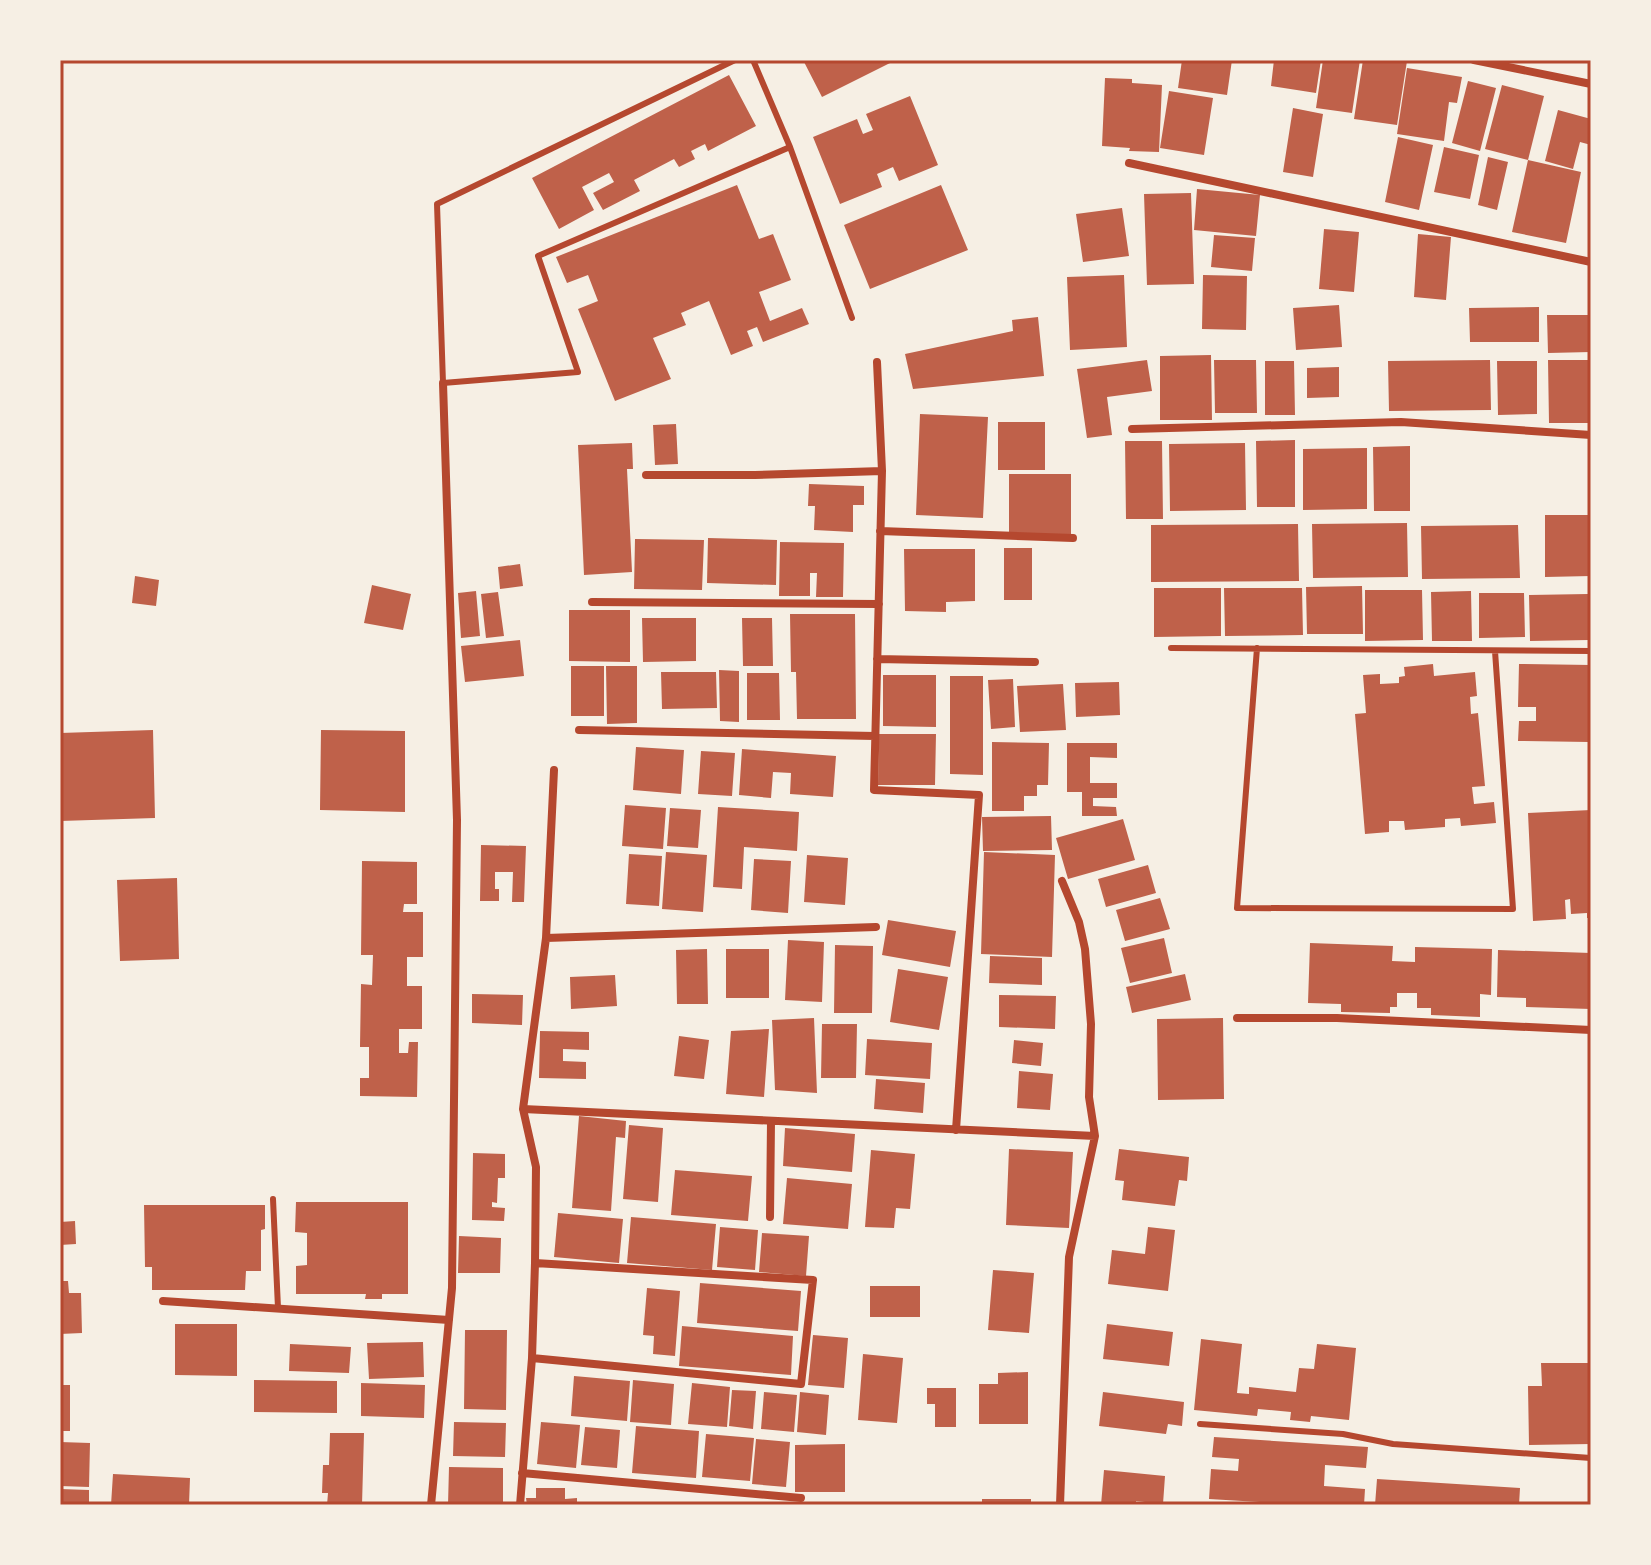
<svg xmlns="http://www.w3.org/2000/svg" width="1651" height="1565" font-family="'Fira Sans',sans-serif">
	<rect width="100%" height="100%" fill="#f6efe4"/>
	<path fill="#bf614a" d="M803 60H896L822 97Z
		M1182 60H1232L1227 95 1178 88Z
		M1274 60H1321L1316 93 1271 86Z
		M1323 60H1360L1352 113 1316 108Z
		M1363 60 1407 61 1397 125 1354 119Z
		M1407 68 1462 77 1457 103 1449 102 1444 141 1397 134Z
		M729 75 756 126 708 151 705 144 691 151 695 159 679 167 674 159 634 180 640 191 603 210 593 193 614 182 609 173 582 187 594 210 559 229 532 178Z
		M1105 78 1132 79V83L1162 85 1159 152 1129 151 1130 148 1102 146Z
		M1468 81 1496 88 1480 151 1452 143Z
		M1502 85 1544 96 1528 160 1485 149Z
		M1169 91 1213 98 1204 155 1160 148Z
		M910 96 938 165 899 181 893 167 877 174 882 187 840 204 813 137 857 119 863 134 873 130 866 114Z
		M1293 108 1323 114 1313 177 1283 172Z
		M1558 110 1591 119V145L1580 142 1573 169 1545 161Z
		M1398 137 1433 145 1419 210 1385 202Z
		M1444 147 1479 155 1470 199 1434 192Z
		M1488 157 1508 162 1497 210 1478 205Z
		M1528 160 1581 172 1566 243 1512 232Z
		M737 185 759 239 773 234 791 280 759 292 770 321 802 308 809 324 763 342 757 327 747 331 753 346 731 355 709 301 681 313 686 325 653 338 671 379 615 401 578 309 598 301 588 275 567 283 556 257Z
		M941 185 968 250 870 289 844 225Z
		M1197 189 1260 195 1256 236 1194 230Z
		M1191 193 1194 284 1147 285 1144 194Z
		M1122 208 1129 256 1083 262 1076 214Z
		M1324 229 1359 232 1354 292 1319 289Z
		M1418 234 1451 237 1446 300 1414 297Z
		M1214 235 1255 238 1252 271 1211 267Z
		M1124 275 1127 347 1070 350 1067 277Z
		M1203 275 1247 276 1246 330 1202 329Z
		M1339 305 1342 347 1296 350 1293 308Z
		M1539 307V342H1470L1469 308Z
		M1547 315H1591V352L1548 353Z
		M1038 317 1044 376 913 389 905 354 1013 331 1012 320Z
		M1211 355 1212 420H1160V356Z
		M1147 360 1152 391 1107 397 1112 435 1087 438 1077 369Z
		M1214 360H1256L1257 413H1215Z
		M1490 360 1491 410 1389 411 1388 361Z
		M1548 360H1591V423H1549Z
		M1265 361H1294L1295 415H1265Z
		M1497 361H1537V414L1498 415Z
		M1339 367V397L1307 398V368Z
		M920 414 988 417 983 518 916 515Z
		M998 422H1045V470H998Z
		M676 424 678 464 655 465 653 425Z
		M1295 440V507H1257L1256 441Z
		M1125 441H1162L1163 519H1126Z
		M632 443 633 469H627L632 572 584 575 578 445Z
		M1245 443 1246 510 1170 511 1169 444Z
		M1410 446V511H1374L1373 447Z
		M1367 448V509L1303 510V449Z
		M1009 474H1071V534H1009Z
		M809 484 864 486V505H853V532L814 530 815 506H808Z
		M1545 515H1591V576L1545 577Z
		M1407 523 1408 577 1313 578 1312 524Z
		M1298 524 1299 581 1151 582V525Z
		M1518 525 1520 578 1422 579 1421 526Z
		M708 538 777 540 776 585 707 583Z
		M635 539 704 540 702 590 634 589Z
		M780 542 844 543 843 597H816L817 573H810V596H779Z
		M1004 548H1032V600H1004Z
		M904 549H975V601L946 602V612L905 611Z
		M520 564 523 586 500 589 498 567Z
		M135 576 159 580 156 606 132 603Z
		M372 585 411 594 403 630 364 623Z
		M1362 586 1363 634H1307L1306 587Z
		M1154 588H1221V636L1154 637Z
		M1224 588H1302L1303 635 1225 636Z
		M1365 590H1422L1423 640 1365 641Z
		M476 591 480 636 461 638 458 593Z
		M1471 591 1472 641H1432L1431 592Z
		M498 592 504 636 486 638 481 594Z
		M1479 593H1524L1525 637 1479 638Z
		M1588 594 1589 640 1530 641 1529 595Z
		M569 610H630V662L569 661Z
		M790 614H855L856 719H797L796 672H791Z
		M642 618H696V661L643 662Z
		M742 618H772L773 666H743Z
		M520 640 524 676 465 682 461 646Z
		M1433 664 1434 676 1475 672 1477 696 1470 697 1471 714 1478 713 1485 786 1472 787 1474 804 1494 802 1496 823 1461 826 1460 818 1445 819V827L1405 830 1404 821H1389V832L1365 834 1355 714 1366 713 1363 675 1380 674V684L1399 683V677L1405 676 1404 667Z
		M1519 664 1591 665V724H1589V742L1518 741 1519 721H1536V707H1518Z
		M571 666H604V716H571Z
		M606 666H637V723L607 724Z
		M719 670 739 671V722L720 721Z
		M661 672H716L717 708 662 709Z
		M747 673H779L780 720H747Z
		M883 675H936V727L883 726Z
		M950 676H983V775L950 774Z
		M1013 679 1015 727 991 729 988 680Z
		M1119 682 1120 715 1076 717 1075 683Z
		M1063 684 1066 730 1020 732 1017 686Z
		M153 730 155 818 60 821V733Z
		M321 730 405 731V812L320 810Z
		M879 734H936L935 785H878Z
		M992 742 1049 743 1048 785H1037V796H1024V811H992Z
		M1067 743H1117V758L1090 757V783H1117V798H1093V806L1116 807 1117 816H1082V792H1067Z
		M636 747 684 750 681 794 633 790Z
		M742 749 836 756 833 797 790 794 791 773 773 772 771 798 739 795Z
		M701 751 735 753 732 796 698 794Z
		M625 805 666 808 663 849 622 846Z
		M718 807 799 812 797 851 744 847 742 889 713 887Z
		M670 808 701 810 698 848 667 846Z
		M1591 810V918H1587V913L1571 914 1570 899 1565 900 1566 919 1533 921 1528 813Z
		M1051 816 1052 850 983 851 982 817Z
		M1123 819 1135 860 1068 879 1056 838Z
		M481 845 526 846 524 902H512L513 872H495V889H499V901H480Z
		M666 852 707 855 703 912 662 909Z
		M984 852 1055 855 1052 957 981 954Z
		M629 854 662 856 659 906 626 904Z
		M807 855 848 858 845 905 804 902Z
		M754 859 791 861 788 913 751 910Z
		M362 861 417 862V904H404L403 912H423V957H407V986H422V1029H399V1053H408L409 1042H418L417 1097 360 1096V1078H369V1047H360L361 984 372 985 373 955H361Z
		M1148 865 1156 893 1106 907 1098 879Z
		M177 878 179 959 120 961 117 880Z
		M1160 898 1170 929 1125 941 1116 910Z
		M888 920 956 931 950 967 882 955Z
		M1164 938 1172 973 1130 983 1121 948Z
		M788 940 824 942 822 1002 785 1000Z
		M1310 943 1393 946 1392 961 1415 962V947L1492 949 1491 995 1480 994V1017L1431 1015V1008H1417V993H1397V1007H1390V1013L1341 1012V1004L1308 1003Z
		M835 945 873 946 872 1013H834Z
		M707 949 708 1004H677L676 950Z
		M726 949H769V998H726Z
		M1498 950 1591 953V1009L1526 1007V998L1497 997Z
		M990 956 1042 958V985L989 983Z
		M898 969 948 977 939 1030 890 1022Z
		M1185 974 1191 1000 1132 1013 1126 987Z
		M615 975 617 1006 571 1009 570 977Z
		M472 994 523 995 522 1025 472 1023Z
		M999 995 1056 996 1055 1029 999 1027Z
		M814 1018 817 1093 775 1090 772 1020Z
		M1223 1018 1224 1099 1158 1100 1157 1019Z
		M822 1024H857L856 1078H821Z
		M769 1029 764 1097 726 1094 731 1031Z
		M540 1031 589 1032V1050L563 1049V1061L586 1062V1079L539 1078Z
		M679 1036 709 1040 704 1079 674 1076Z
		M867 1039 932 1043 930 1079 865 1075Z
		M1014 1040 1043 1043 1041 1066 1012 1063Z
		M1019 1071 1053 1074 1050 1110 1017 1108Z
		M876 1079 925 1083 923 1113 874 1109Z
		M579 1116 626 1121 625 1138 616 1137 611 1211 572 1208Z
		M629 1125 663 1128 658 1202 623 1199Z
		M785 1128 855 1134 852 1172 783 1166Z
		M1009 1149 1073 1152 1069 1228 1006 1225Z
		M1119 1149 1189 1157 1187 1181 1179 1180 1175 1206 1122 1200 1124 1181 1115 1180Z
		M871 1150 915 1154 910 1209 896 1208 894 1228 865 1227Z
		M473 1153 505 1154V1178H498L497 1203 492 1202V1207L505 1208 504 1221 472 1220Z
		M675 1170 752 1176 748 1221 671 1215Z
		M787 1178 852 1184 848 1229 783 1224Z
		M296 1202H408V1294H382V1299H365L366 1294H296V1266L307 1265V1233L295 1232Z
		M144 1205H265V1229L261 1230V1271H246L245 1290H152V1267H145Z
		M558 1213 623 1219 619 1263 554 1257Z
		M631 1217 716 1224 712 1270 627 1263Z
		M75 1221 76 1244 60 1245V1222Z
		M720 1227 758 1230 755 1270 717 1267Z
		M1148 1227 1175 1230 1168 1291 1108 1284 1112 1250 1145 1254Z
		M762 1233 809 1236 806 1276 759 1272Z
		M459 1236 501 1238 500 1273H458Z
		M993 1270 1034 1273 1029 1333 988 1330Z
		M60 1281H68L69 1293H81L82 1333 60 1334Z
		M700 1283 801 1291 798 1331 697 1323Z
		M870 1286H920V1317H870Z
		M647 1288 680 1291 675 1356 653 1354 654 1336 643 1335Z
		M175 1324H237V1376L175 1375Z
		M1107 1324 1173 1332 1169 1366 1103 1359Z
		M682 1326 793 1336 791 1375 679 1366Z
		M465 1330H507L506 1410 464 1409Z
		M813 1335 848 1338 844 1388 808 1385Z
		M1201 1339 1242 1344 1237 1393 1249 1394V1387L1296 1392 1299 1368 1314 1369 1317 1344 1356 1348 1349 1420 1311 1416 1310 1422 1290 1420 1291 1412 1258 1409 1257 1416 1194 1410Z
		M423 1342 424 1377 369 1379 367 1343Z
		M290 1344 351 1347 349 1373 289 1371Z
		M863 1354 903 1358 897 1423 858 1420Z
		M1541 1363H1591V1444L1529 1445 1528 1386H1542Z
		M1028 1372V1424H979V1384H998V1373Z
		M574 1376 630 1381 627 1421 571 1416Z
		M254 1380 337 1381V1413L254 1412Z
		M633 1380 674 1384 671 1425 630 1422Z
		M361 1383 425 1385 424 1418 361 1416Z
		M692 1383 730 1387 727 1427 688 1424Z
		M60 1385H70V1431H60Z
		M927 1388H956V1427H935V1404H927Z
		M732 1390 756 1391 753 1429 729 1426Z
		M764 1392 797 1395 794 1432 761 1429Z
		M800 1392 829 1395 826 1435 797 1432Z
		M1103 1392 1184 1402 1182 1426 1168 1424 1166 1434 1099 1426Z
		M454 1422 506 1423 505 1457 453 1456Z
		M541 1422 580 1425 576 1468 537 1464Z
		M636 1426 699 1431 696 1478 632 1473Z
		M585 1427 620 1430 617 1468 581 1465Z
		M330 1433H364L362 1505H327L328 1493H322L323 1465H329Z
		M706 1434 754 1438 750 1481 702 1477Z
		M1214 1437 1368 1447 1366 1468 1325 1465 1324 1486 1365 1489 1364 1505H1309L1209 1499 1211 1469 1238 1471 1239 1459 1212 1457Z
		M756 1439 790 1442 786 1487 752 1484Z
		M60 1442 90 1443 89 1487 60 1486Z
		M845 1444V1492H795V1445Z
		M449 1467 503 1468V1505H448Z
		M1104 1470 1165 1476 1163 1504 1136 1501V1505H1101Z
		M113 1474 190 1478 189 1505H111Z
		M1377 1479 1520 1488 1519 1505H1375Z
		M536 1488H565V1499L577 1498V1505H527L526 1498H536Z
		M60 1489 89 1490V1505H60Z
		M982 1499H1031V1505H982Z"/>
	<g fill="none" stroke-linecap="round" stroke-linejoin="round">
		<path stroke="#b5482f" stroke-width="6" d="M735 60 437 204 443 383 578 372 538 256 790 147 852 318
			M753 60 790 147
			M1171 648 1591 651
			M1257 648 1237 908 1513 909 1495 651
			M273 1199 278 1308
			M1200 1424 1343 1434 1393 1444 1591 1458"/>
		<path stroke="#b5482f" stroke-width="8" d="M1474 60 1591 84
			M1129 163 1591 262
			M877 362 882 471 874 790 979 795 956 1130
			M1132 429 1401 422 1591 435
			M646 475H755L882 471
			M880 531 1073 538
			M592 602 879 604
			M877 659 1035 662
			M579 730 875 736
			M546 938 876 927
			M1237 1018H1337L1591 1030
			M523 1109 1095 1136
			M770 1217 771 1121
			M163 1301 449 1320
			M532 1358 801 1384 813 1280 535 1263
			M522 1473 801 1498
			M431 1505 452 1288 457 820 443 383
			M520 1505 532 1358 535 1263 536 1167 523 1109 546 938 554 770
			M1060 1505 1069 1257 1095 1136 1089 1097 1091 1024 1085 949 1079 922 1062 881"/>
	</g>
	<rect width="1651" height="1565" fill="none" stroke="#f6efe4" stroke-width="124"/>
	<rect x="62" y="62" width="1527" height="1441" fill="none" stroke="#b5482f" stroke-width="3"/>
</svg>
